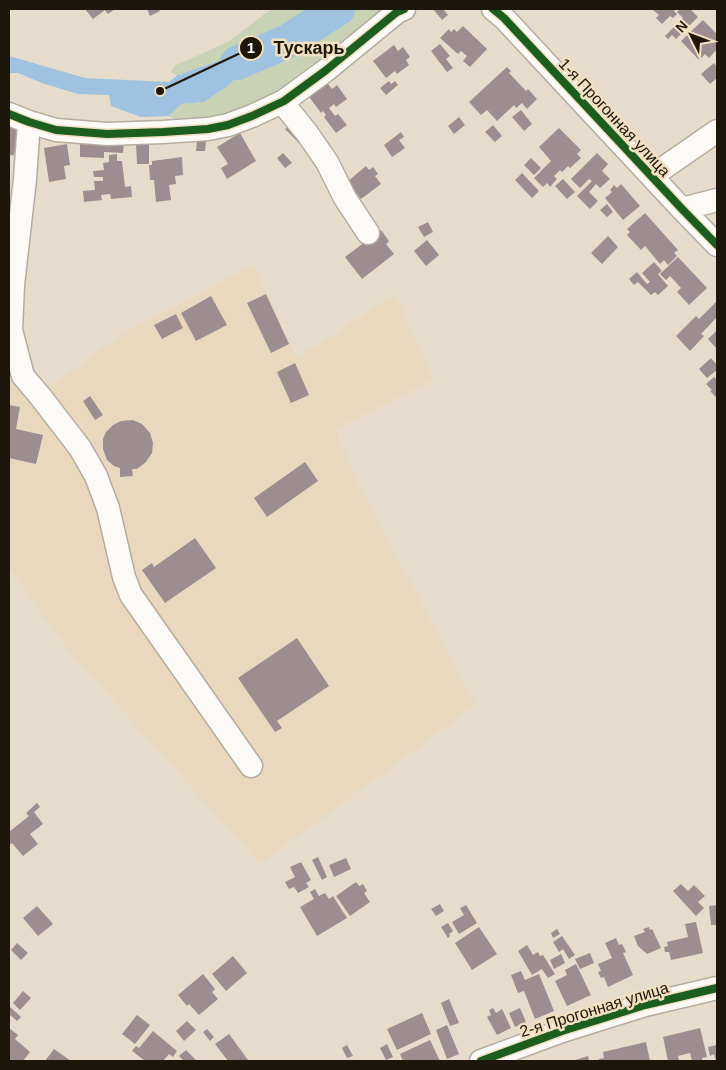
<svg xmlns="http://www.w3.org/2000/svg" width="726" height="1070" font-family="Helvetica,sans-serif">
	<rect width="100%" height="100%" fill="#e6dccc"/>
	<path fill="#e9d8bd" d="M253 265 297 358 331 336 395 293 434 379 335 429 358 483 476 705 260 864 68 650 9 568V364L50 386 123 334Z"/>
	<path fill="#c9d2b4" d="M271 9H329L309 28 279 46 250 50 178 75 171 73 174 66 228 42Z
		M355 9H386L353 32 307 71 281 90 252 106 214 119 187 125 169 116 181 104 204 102 226 87 246 70 302 51 339 19Z"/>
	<path fill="#9ec2e0" d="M329 9H355L339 19 302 51 246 70 226 87 204 102 181 104 169 116 141 117 111 106 109 95 78 94 42 83 18 73H9V56L85 78 169 82 178 75 250 50 279 46 309 28Z"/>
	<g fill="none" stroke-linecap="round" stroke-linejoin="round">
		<path stroke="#9ec2e0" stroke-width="34" d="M237 63 286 42 338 9"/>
	</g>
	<path fill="#9c8e90" d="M85 9H115L108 14 105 10 93 19Z
		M147 9H158L160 11 150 16Z
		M433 9H443L448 15 442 20Z
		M652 9H676L674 11 677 14 673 18 670 16 662 24 656 18 659 15Z
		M680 9H690L698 17 676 39 672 35 668 39 665 36 683 18 677 12Z
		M703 20 717 34V49L709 58 705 54 699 60 681 41Z
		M463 26 487 49 470 67 463 61 467 56 461 51 458 54 440 38 449 29 451 32 454 29 457 32Z
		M440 44 450 56 446 59 453 68 447 72 431 51Z
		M394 45 398 51 403 47 410 57 406 60 409 65 397 74 395 71 386 78 373 61Z
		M714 63 717 67V78L710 84 701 74Z
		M507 67 511 71 509 73 526 91 528 89 537 99 527 109 522 103 516 108 514 105 497 121 487 110 481 115 469 102Z
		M325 80 332 89 337 85 347 99 336 107 334 104 329 108 335 116 338 114 347 125 336 133 324 117 326 115 323 111 321 113 307 94Z
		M389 81 391 84 395 81 398 85 386 95 380 88Z
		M521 110 532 124 524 131 512 117Z
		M459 117 465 125 454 134 448 126Z
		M294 122 310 139 302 146 285 129Z
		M9 125 24 132 13 156 9 154Z
		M493 125 502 136 495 142 485 132Z
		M559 128 581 150 577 154 581 158 570 168 568 166 562 172 560 170 554 176 557 179 550 187 547 183 543 187 534 178 551 161 539 147Z
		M401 132 404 137 399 140 405 148 392 157 384 145Z
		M240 133 256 161 227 179 221 168 228 164 217 147Z
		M197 141H206L205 151H196Z
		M80 142 124 143 123 153 104 152V158L80 157Z
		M136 143H149V164H137Z
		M67 144 70 165 64 166 66 179 49 182 44 148Z
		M283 153 292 163 285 168 277 158Z
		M597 153 608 164 602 171 610 179 600 188 596 184 589 192 598 201 590 209 577 196 592 181 589 179 580 188 571 179Z
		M117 154V161H122L125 187 131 186 132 197 111 199 110 194 101 195 102 200 84 202 83 191 95 190 94 181H103V177H94L93 171 104 170 103 163 109 162V155Z
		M182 157 183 175 175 176 176 184 169 185 171 200 156 202 154 180H150L149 165H152V161Z
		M531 158 541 168 534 175 524 165Z
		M366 166 369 170 373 167 378 174 375 176 381 184 361 199 347 182Z
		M522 173 539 191 532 198 515 180Z
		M563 179 575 192 567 199 555 186Z
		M621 184 640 206 623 220 605 198 612 192 610 190 614 185 617 188Z
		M607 204 613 212 607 217 600 210Z
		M645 213 678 250 674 253 677 256 668 265 664 260 660 264 645 246 641 250 627 235 630 232 627 229Z
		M428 222 433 232 424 237 418 227Z
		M381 230 389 241 386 244 394 254 362 279 345 257Z
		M608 236 618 247 602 264 591 253Z
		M427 240 439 255 426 266 414 251Z
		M678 257 707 288 689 305 677 292 681 288 670 276 666 280 660 274Z
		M654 262 662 271 658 274 668 286 658 295 655 292 651 295 638 282 634 285 629 279 637 272 647 284 650 282 642 273Z
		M266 294 289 344 271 353 247 303Z
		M211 296 227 325 196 341 181 313Z
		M717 301V317L701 334 704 336 690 351 676 336 696 316 699 319Z
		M176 314 183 328 162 339 154 325Z
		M717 330V349L708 339Z
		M711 358 717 365V370L707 378 699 369Z
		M295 363 309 395 291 403 277 372Z
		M714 377 717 380V396L716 397 710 391 712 390 706 384Z
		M90 396 103 415 95 420 83 401Z
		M9 405 20 407 16 429 43 435 36 464 9 458Z
		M133 420 142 424 150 433 153 443 152 453 146 462 137 469H132L133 476 120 477V468L114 466 107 460 103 449V439L106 432 113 425 121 421Z
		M305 462 318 481 267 517 254 498Z
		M195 538 216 568 165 603 142 570 152 563 154 567Z
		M297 638 329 686 277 721 282 728 275 732 238 678Z
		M37 803 40 807 29 816 26 813Z
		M34 812 43 824 30 834 38 844 23 856 12 843 9 845V832Z
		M318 857 327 877 322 880 312 860Z
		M346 858 351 869 334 877 329 865Z
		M301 862 311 880 306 883 309 887 298 893 294 887 289 889 285 882 295 877 290 867Z
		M356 882 359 886 363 884 367 891 364 893 370 902 350 916 336 896Z
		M681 884 688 891 694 885 705 896 698 902 704 908 696 916 673 891Z
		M315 889 319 896 325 893 329 899 333 896 347 918 317 936 300 907 314 899 310 892Z
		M440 904 444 911 436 916 431 909Z
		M466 905 477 923 459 934 452 922 464 915 460 908Z
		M717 905V925H711L709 906Z
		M37 906 53 924 38 936 23 918Z
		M696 922 703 953 671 960 669 952H665L664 947 668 946 667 942 688 937 685 924Z
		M448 923 453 931 449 934 450 936 448 938 441 927Z
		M479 927 497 954 472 970 455 943Z
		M649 927 650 930 652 929 661 948 647 954 638 946 634 936 645 932 643 929Z
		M557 929 560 934 553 938 551 933Z
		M562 936 575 955 569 959 563 949 559 952 553 942Z
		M616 938 619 945 622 944 626 952 623 953 633 975 608 987 604 977 601 978 598 972 601 971 598 964 612 958 605 943Z
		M17 943 28 953 21 960 11 950Z
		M527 945 533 955 538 952 540 956 543 955 555 974 548 978 542 969 532 975 518 951Z
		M590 953 594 963 580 969 575 959Z
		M561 954 565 963 554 969 550 960Z
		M233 956 247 973 226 991 212 974Z
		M576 964 591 995 567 1006 555 981 567 975 565 970Z
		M521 971 525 980 539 974 554 1011 535 1019 524 991 518 993 511 975Z
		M203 974 215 989 212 992 218 999 199 1015 189 1004 187 1006 178 995Z
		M23 991 31 998 20 1010 13 1003Z
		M449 999 459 1023 450 1026 441 1003Z
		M9 1006 21 1017 17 1021 9 1014Z
		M493 1008 496 1013 502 1009 511 1028 497 1035 487 1017 491 1015 489 1010Z
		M520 1008 526 1022 515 1027 509 1013Z
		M422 1013 431 1034 397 1050 387 1029Z
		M137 1015 150 1025 135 1044 122 1034Z
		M187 1021 196 1030 184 1041 176 1031Z
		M447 1025 459 1054 447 1059 436 1030Z
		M9 1028 18 1035 15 1039 30 1052 23 1061H9Z
		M700 1028 707 1057 702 1058 703 1061H692L690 1053 678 1056 679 1061H668L663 1037Z
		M207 1029 214 1037 210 1041 203 1032Z
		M153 1031 177 1051 173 1057 169 1054 163 1061H145L132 1051 136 1046 139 1048Z
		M229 1034 248 1060 246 1061H228L215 1044Z
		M430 1040 440 1061H403L400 1054Z
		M646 1042 650 1061H599V1059L604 1058 603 1052Z
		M387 1044 393 1057 386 1060 380 1048Z
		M347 1045 353 1056 347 1058 342 1048Z
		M717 1045V1061H716L714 1054 710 1056 708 1047Z
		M54 1049 71 1061H45Z
		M186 1050 197 1061H184L179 1056Z
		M588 1056 589 1061H572Z"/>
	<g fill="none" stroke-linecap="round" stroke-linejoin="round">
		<defs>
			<path id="minor" d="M493 9 504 18 682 209 717 245
				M282 102 307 133 327 162 345 198 368 233
				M9 114 29 122 56 130 107 134 163 132 208 129 228 125 252 116 284 101 325 71 397 12 404 9
				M29 122 25 179 13 285 11 330 23 376 40 396 80 448 96 476 108 508 124 577 131 595 251 766
				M652 176 717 131
				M682 209 717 200
				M481 1061 562 1031 645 1005 717 988"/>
		</defs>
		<use href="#minor" stroke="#b4aca0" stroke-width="25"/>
		<use href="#minor" stroke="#fbfaf7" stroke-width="22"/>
		<defs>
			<path id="cycleway" d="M493 9 504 18 682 209 717 245
				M9 114 29 122 56 130 107 134 163 132 208 129 228 125 252 116 284 101 325 71 397 12 404 9
				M481 1061 562 1031 645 1005 717 988"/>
		</defs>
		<use href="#cycleway" stroke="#f1dfc1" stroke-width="11"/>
		<use href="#cycleway" stroke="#1b5e20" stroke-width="8"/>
	</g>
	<g text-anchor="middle" stroke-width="5" stroke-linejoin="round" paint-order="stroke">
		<g font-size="16" fill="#1d160b" stroke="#f1dfc1">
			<text transform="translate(615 117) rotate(47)" y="6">1-я Прогонная улица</text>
			<text transform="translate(594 1009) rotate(-17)" y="6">2-я Прогонная улица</text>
		</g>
	</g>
	<path fill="none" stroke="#1d160b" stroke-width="2" d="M160 91L251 48"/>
	<g fill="#1d160b" stroke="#f1dfc1" stroke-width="2">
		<circle cx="160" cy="91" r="5"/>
		<circle cx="251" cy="48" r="12"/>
	</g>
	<g font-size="15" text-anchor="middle" font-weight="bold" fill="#fff">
		<text x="251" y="53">1</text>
	</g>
	<g font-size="18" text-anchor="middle" font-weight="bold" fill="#1d160b" stroke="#f1dfc1" stroke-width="5" stroke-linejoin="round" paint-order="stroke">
		<text x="309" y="54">Тускарь</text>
	</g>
	<rect width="726" height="1070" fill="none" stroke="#1d160b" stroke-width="20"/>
	<g transform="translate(691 35) rotate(312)" stroke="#f1dfc1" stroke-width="4" paint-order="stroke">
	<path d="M0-4L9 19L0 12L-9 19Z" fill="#1d160b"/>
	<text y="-8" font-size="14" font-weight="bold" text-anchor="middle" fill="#1d160b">N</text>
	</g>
</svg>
